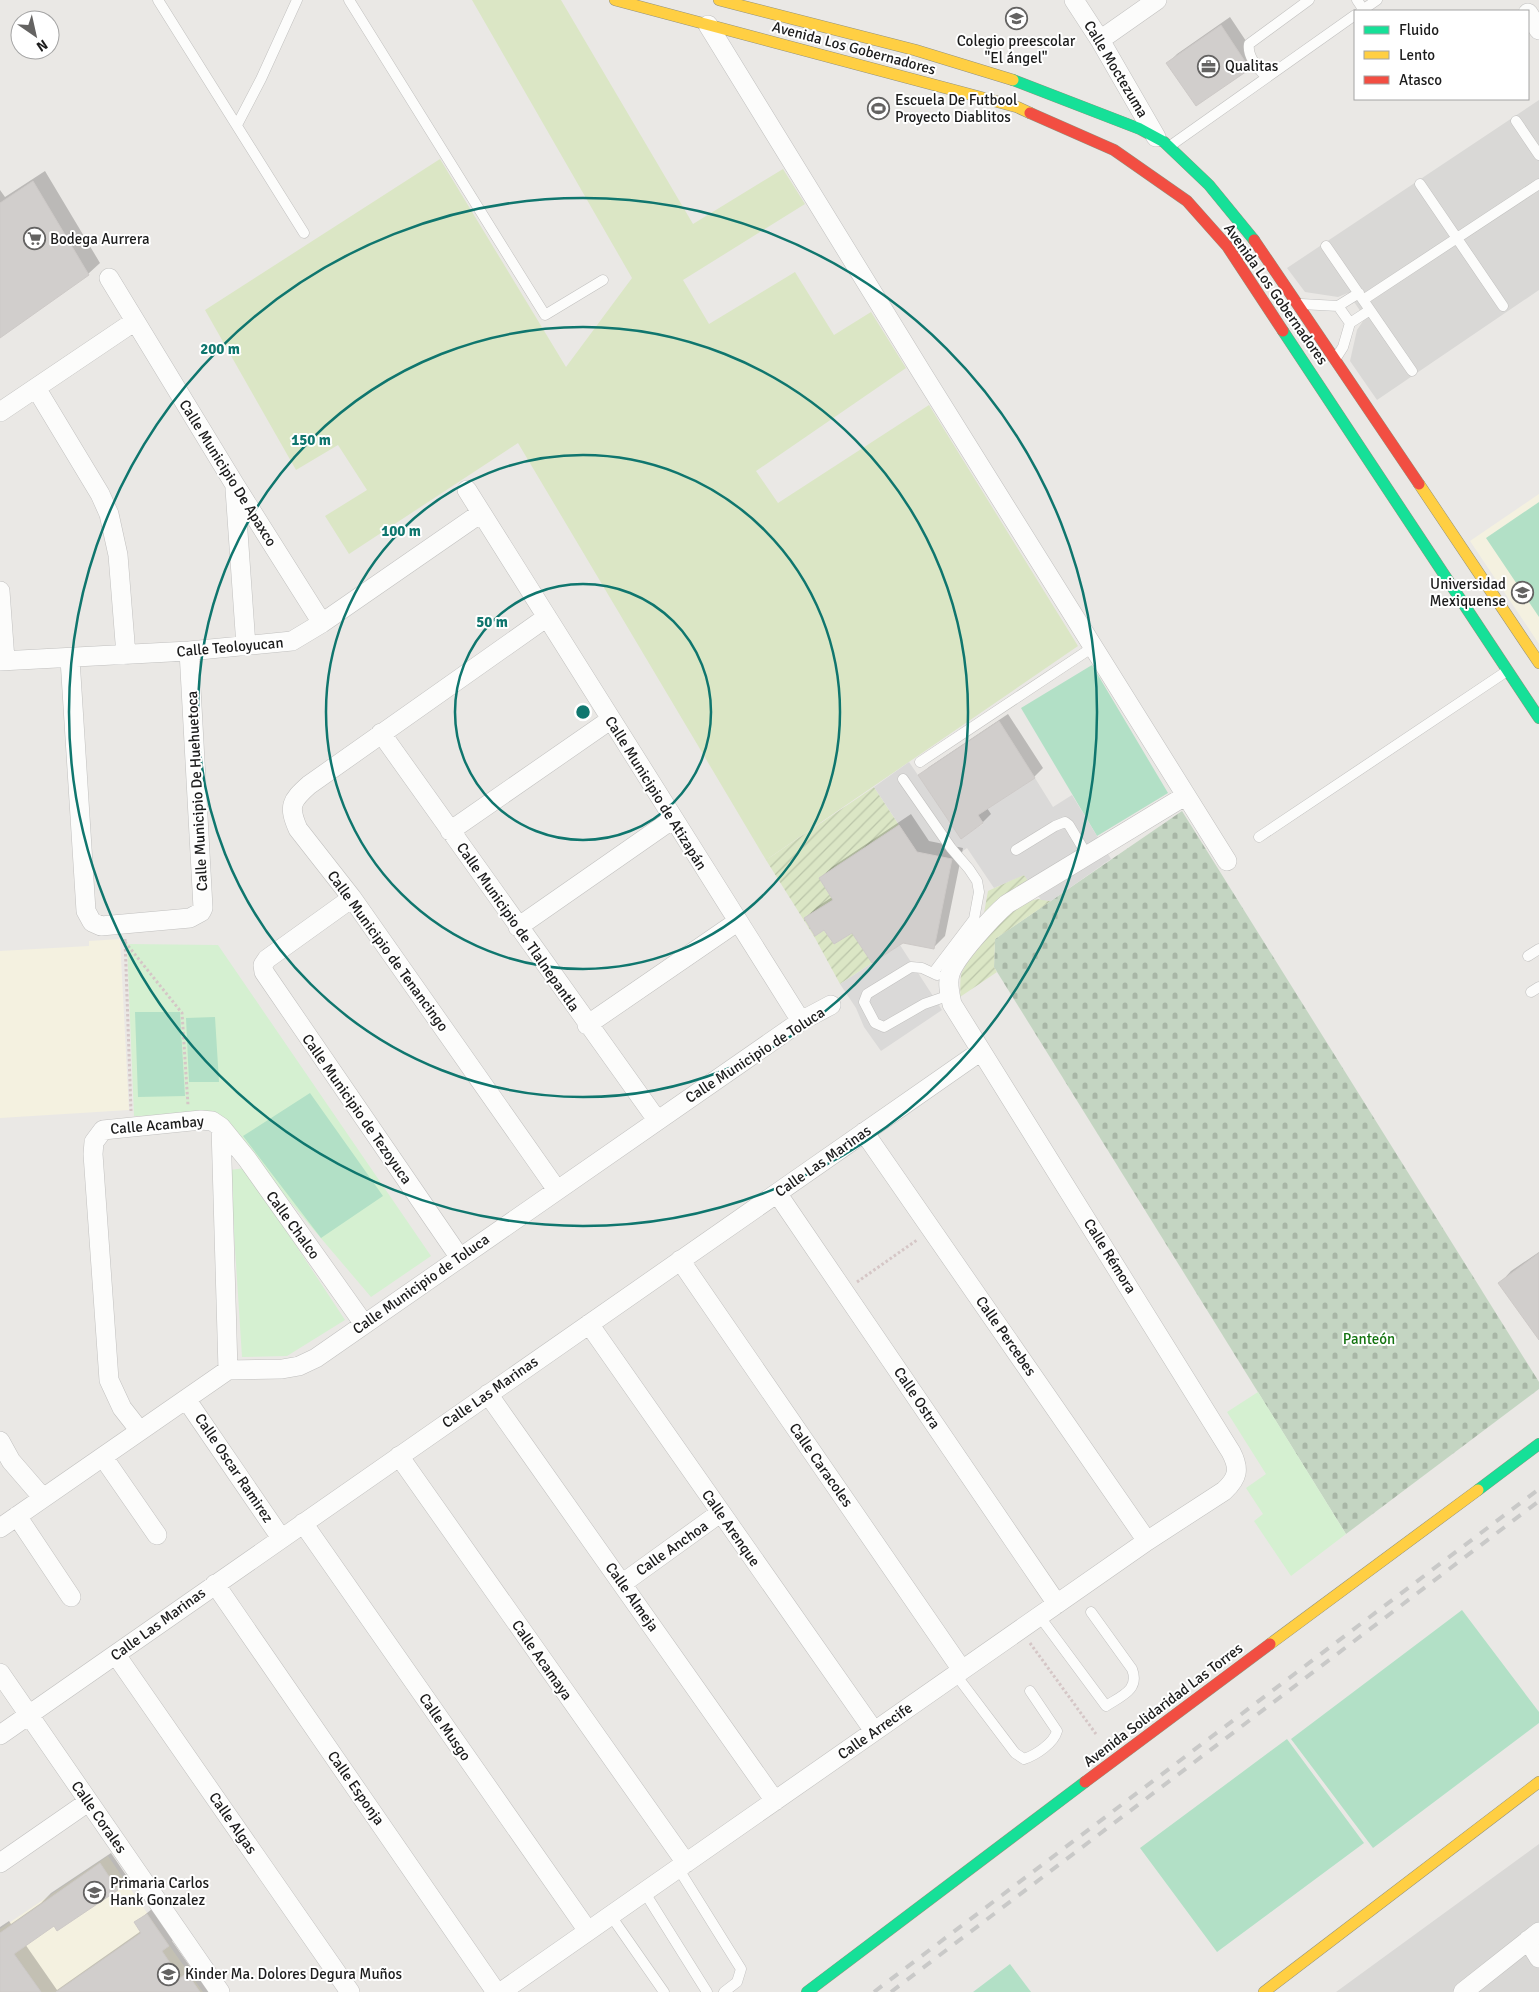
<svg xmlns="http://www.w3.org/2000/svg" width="1539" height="1992" font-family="Signika,sans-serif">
	<defs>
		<pattern id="cemetery-stones" width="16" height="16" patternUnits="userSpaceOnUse" patternTransform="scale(1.25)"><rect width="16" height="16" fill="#c4d5c2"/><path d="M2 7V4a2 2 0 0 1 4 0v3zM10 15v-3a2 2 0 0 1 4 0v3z" fill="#a8b6a6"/></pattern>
		<pattern id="garden-furrows" width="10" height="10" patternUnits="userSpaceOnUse" patternTransform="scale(1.25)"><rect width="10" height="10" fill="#dbe6c5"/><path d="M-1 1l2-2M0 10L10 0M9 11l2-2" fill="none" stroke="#bbc5a9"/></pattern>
	</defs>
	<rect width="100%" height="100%" fill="#eae8e5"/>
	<path fill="#d9d8d6" d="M1539 100V290L1377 400 1350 361 1357 330 1365 318 1348 293 1338 297 1305 292 1287 268Z
		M1539 1844V1992H1336Z"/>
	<path fill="#f4f1e0" d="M1539 494V644L1470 541Z
		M120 939 129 1110 0 1118V951L89 946V941Z
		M108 1856 176 1955 203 1992H41L0 1933V1929Z"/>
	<path fill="#dbe6c5" d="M472 0H561L693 224 783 169 805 204 683 280 709 324 795 272 834 335 871 312 906 368 756 471 778 503 929 405 1078 646 766 860 518 443 349 554 325 516 367 490 338 445 296 470 205 310 440 159 566 367 632 278Z"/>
	<path fill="url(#cemetery-stones)" d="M1182 811 1539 1382V1389L1346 1534 994 967 995 939Z"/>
	<path fill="#d5f0d1" d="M127 944 218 945 431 1256 371 1297 234 1136 196 1115 134 1116Z
		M245 1168 345 1320 287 1356 242 1357 230 1170Z
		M1258 1392 1346 1534 1291 1576 1254 1521 1263 1514 1246 1488 1266 1474 1227 1412Z"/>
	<path fill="url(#garden-furrows)" d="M874 787 899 825 819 878 833 900 804 918 815 936 824 930 834 944 852 933 872 963 840 984 815 938 766 860Z
		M1022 875 1027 876V881L984 913 988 891Z
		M1039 899 1051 901 995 939 994 967 997 972 960 997C961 989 959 977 963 970 977 945 1010 902 1039 899Z"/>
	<path fill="#b2e0c6" d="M1539 502V617L1486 538Z
		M1092 665 1168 793 1097 836 1021 708Z
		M135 1012H180L185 1096 138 1097Z
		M215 1017 219 1082H189L186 1018Z
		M310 1093 383 1196 321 1238 243 1136Z
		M1462 1610 1539 1712V1723L1373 1848 1291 1739Z
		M1287 1739 1364 1843 1217 1952 1140 1848Z
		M1010 1964 1031 1992H973Z"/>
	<path fill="#dad9d8" d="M909 762 961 838 983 824 978 815 1035 778 1053 807 1072 795 1111 859 1051 901 1041 900 1024 875 994 888 967 848 952 859 917 852 874 787Z
		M900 945 942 1010 881 1051 864 1027 856 1008 840 984Z"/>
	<path fill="#0003" d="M1230 17 1258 59 1249 68 1197 104 1168 63 1177 54Z
		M45 171 100 263 88 274 0 336V190L5 197Z
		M1008 714 1043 768 1034 777 987 808 991 814 983 822 920 775 929 767Z
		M911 814 929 841 963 848 945 936 934 947 852 931 825 928 805 918 817 907 832 897 820 878 832 867Z
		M1539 1252V1338L1500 1283 1511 1271Z
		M111 1853 128 1878 117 1889 57 1929 54 1924 25 1944 57 1990 141 1931 136 1922 158 1904 179 1934 172 1941 191 1968 198 1964 218 1992H0V1927L9 1921 11 1924 41 1903 51 1893Z"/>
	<path fill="#d1cecc" stroke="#cdc9c7" d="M1221 25 1250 69 1196 106 1166 63Z
		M33 181 89 275 0 338V203Z
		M999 721 1035 778 978 815 983 823 961 839 918 775Z
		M899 825 917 852 952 859 934 949 903 943 872 963 852 933 834 944 824 930 815 936 804 918 833 900 819 878Z
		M1539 1253V1340L1498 1283Z
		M100 1863 118 1890 57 1931 54 1926 14 1954 41 1992H0V1933Z
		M147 1914 169 1946 162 1951 180 1978 187 1973 200 1992H56L141 1933 134 1922Z"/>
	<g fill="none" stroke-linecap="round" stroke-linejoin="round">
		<defs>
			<path id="lane" d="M158 0 304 233
				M349 0 545 315 603 280
				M1357 0 1363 9
				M1361 11 1377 0
				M1266 77C1258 68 1247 57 1249 44L1309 0
				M1516 121 1539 155
				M237 125 261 79 297 0
				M1170 146 1355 15
				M1420 184 1503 306
				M1326 246 1412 371
				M1363 300 1539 184
				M1301 304 1338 306 1359 293
				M1338 306 1350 323
				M1336 358 1343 347 1350 323 1370 310
				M920 762 1093 647
				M903 779 951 848 969 869 977 881 979 892 974 919 933 973
				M1259 837 1507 671
				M1016 850 1055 826 1065 822 1069 825 1087 855
				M1528 956 1539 949
				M937 975 922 968 911 967 867 994 864 1002 875 1023 884 1027 924 1004 950 995
				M1531 992 1539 987
				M1040 1617 1106 1706C1121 1696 1140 1690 1132 1669L1091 1612
				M956 1675 1015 1753 1024 1759C1036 1755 1054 1743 1057 1731L1030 1691
				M678 1868 741 1969 737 1982 724 1992
				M645 1893 707 1992
				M611 1916 664 1992"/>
			<path id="street" d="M1074 0 1100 40 1156 137
				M1528 13 1539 30
				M708 25 922 373 1227 861
				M1100 40 1157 0
				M109 278 235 485 322 623
				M36 388 100 494 109 514 118 555 126 655
				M0 412 135 321
				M235 489 246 646
				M467 490 801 1021
				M0 591 5 660
				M547 617 309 785C291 801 288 806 298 829L352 898 557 1190
				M70 659 86 911 92 922 101 926 190 918 201 912 203 908 189 651
				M0 661 189 651 292 641 322 623 481 513
				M381 733 657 1120
				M450 831 610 720
				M352 898 267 959 263 965 264 972 460 1258
				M518 927 673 819
				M587 1025 737 922
				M221 1127 228 1370
				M864 1132 1147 1541
				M777 1193 1057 1604
				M680 1260 962 1670
				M589 1324 874 1731
				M488 1394 775 1801
				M186 1399 281 1538
				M140 1431 122 1408 109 1380 93 1154 94 1142 103 1130 201 1120 212 1121 221 1127 247 1159 364 1324
				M0 1441 11 1461 43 1498
				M399 1456 686 1863
				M103 1457 157 1535
				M17 1516 71 1597
				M303 1523 588 1931
				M0 1528 228 1370 282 1369 299 1366 316 1358 801 1021 831 1005
				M623 1583 720 1513
				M215 1584 496 1992
				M116 1655 350 1992
				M0 1673 220 1992
				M0 1735 981 1051
				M0 1863 88 1802
				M1528 1940 1539 1958
				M501 1992 1147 1541 1224 1491C1238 1478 1240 1469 1231 1452L952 1004C950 994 947 984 950 974 955 957 993 916 1007 904L1185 796
				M1463 1992 1539 1932"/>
			<path id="fast" d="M1013 80 1140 129 1164 142 1209 185 1254 240
				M1283 331 1539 718
				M1478 1490 1539 1444
				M807 1992 1085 1782"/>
			<path id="slow" d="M615 0 1017 107 1030 113
				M719 0 915 50 1013 80
				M1419 484 1539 663
				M1270 1644 1478 1490
				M1264 1992 1539 1782"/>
			<path id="jam" d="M1030 113 1114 150 1187 201 1227 246 1283 331
				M1254 240 1419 484
				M1085 1782 1270 1644"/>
		</defs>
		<use href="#lane" stroke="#c1c0bf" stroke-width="11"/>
		<use href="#street" stroke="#c1c0bf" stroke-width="20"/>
		<use href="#fast" stroke="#93927e" stroke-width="12"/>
		<use href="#slow" stroke="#93927e" stroke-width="12"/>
		<use href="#jam" stroke="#93927e" stroke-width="12"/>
		<path stroke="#d5c6c6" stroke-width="3" stroke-dasharray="2.5 2.5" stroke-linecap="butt" d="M125 939 131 1111
			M125 942 182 1013 188 1105
			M857 1282 917 1240
			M1030 1643 1096 1734"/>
		<use href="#lane" stroke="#fcfcfb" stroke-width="10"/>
		<use href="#street" stroke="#fcfcfb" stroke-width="19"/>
		<use href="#fast" stroke="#16e098" stroke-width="11"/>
		<use href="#slow" stroke="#ffcf43" stroke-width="11"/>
		<use href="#jam" stroke="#f24e42" stroke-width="11"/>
		<path stroke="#c9c9c8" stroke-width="4" stroke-dasharray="10 10" stroke-linecap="butt" d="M874 1992 1539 1489
			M891 1992 1539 1501"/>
	</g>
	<g fill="none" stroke="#0f766e" stroke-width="2.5">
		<circle cx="583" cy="712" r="128"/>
		<circle cx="583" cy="712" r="257"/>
		<circle cx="583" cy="712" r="385"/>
		<circle cx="583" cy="712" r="514"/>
	</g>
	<defs>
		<symbol id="school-ring" viewBox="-11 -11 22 22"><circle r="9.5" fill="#fff" stroke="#646362" stroke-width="1.5"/><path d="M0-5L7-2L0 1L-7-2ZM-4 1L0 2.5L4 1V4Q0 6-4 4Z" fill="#646362"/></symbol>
		<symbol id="office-ring" viewBox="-11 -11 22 22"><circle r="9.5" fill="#fff" stroke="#646362" stroke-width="1.5"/><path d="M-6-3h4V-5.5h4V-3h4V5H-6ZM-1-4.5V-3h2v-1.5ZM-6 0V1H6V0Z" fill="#646362"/></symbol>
		<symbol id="stadium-ring" viewBox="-11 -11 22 22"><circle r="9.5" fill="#fff" stroke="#646362" stroke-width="1.5"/><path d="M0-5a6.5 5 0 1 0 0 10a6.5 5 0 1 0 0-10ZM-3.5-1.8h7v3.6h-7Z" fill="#646362"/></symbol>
		<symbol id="supermarket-ring" viewBox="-11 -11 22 22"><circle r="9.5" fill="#fff" stroke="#646362" stroke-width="1.5"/><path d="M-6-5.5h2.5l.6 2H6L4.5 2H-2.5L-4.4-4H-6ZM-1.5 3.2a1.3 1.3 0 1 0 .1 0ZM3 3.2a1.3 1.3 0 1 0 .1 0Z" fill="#646362"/></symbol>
		<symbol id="university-ring" viewBox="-11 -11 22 22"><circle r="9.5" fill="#fff" stroke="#646362" stroke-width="1.5"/><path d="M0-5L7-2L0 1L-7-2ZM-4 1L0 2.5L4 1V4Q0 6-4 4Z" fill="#646362"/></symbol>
	</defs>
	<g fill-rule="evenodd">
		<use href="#school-ring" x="1004" y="6" width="25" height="25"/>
		<use href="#office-ring" x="1196" y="54" width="25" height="25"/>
		<use href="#stadium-ring" x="866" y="96" width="25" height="25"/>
		<use href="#supermarket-ring" x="22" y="226" width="25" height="25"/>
		<use href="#university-ring" x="1510" y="580" width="25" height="25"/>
		<use href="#school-ring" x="82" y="1880" width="25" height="25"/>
		<use href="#school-ring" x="156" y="1962" width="25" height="25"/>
	</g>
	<g text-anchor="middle" stroke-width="4" stroke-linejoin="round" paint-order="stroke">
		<g font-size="15" fill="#1c1c1c" stroke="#fff" text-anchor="start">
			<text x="1016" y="46" text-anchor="middle">Colegio preescolar<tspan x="1016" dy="17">"El ángel"</tspan></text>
			<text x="1225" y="71">Qualitas</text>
			<text x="895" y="105">Escuela De Futbool<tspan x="895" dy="17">Proyecto Diablitos</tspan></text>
			<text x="50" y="244">Bodega Aurrera</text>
			<text x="1506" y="589" text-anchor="end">Universidad<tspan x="1506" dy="17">Mexiquense</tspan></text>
			<text x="110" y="1888">Primaria Carlos<tspan x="110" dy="17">Hank Gonzalez</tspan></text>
			<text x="185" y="1979">Kinder Ma. Dolores Degura Muños</text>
		</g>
		<g font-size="15" fill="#1c1c1c" stroke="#fff">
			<text transform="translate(854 48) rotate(15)" y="5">Avenida Los Gobernadores</text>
			<text transform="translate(1116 69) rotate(59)" y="5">Calle Moctezuma</text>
			<text transform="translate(1276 294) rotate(55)" y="5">Avenida Los Gobernadores</text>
			<text transform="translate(228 473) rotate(58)" y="5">Calle Municipio De Apaxco</text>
			<text transform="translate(230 647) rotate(-5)" y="5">Calle Teoloyucan</text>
			<text transform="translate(197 791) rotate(-93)" y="5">Calle Municipio De Huehuetoca</text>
			<text transform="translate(656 793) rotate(58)" y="5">Calle Municipio de Atizapán</text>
			<text transform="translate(518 927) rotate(55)" y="5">Calle Municipio de Tlalnepantla</text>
			<text transform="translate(388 951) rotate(54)" y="5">Calle Municipio de Tenancingo</text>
			<text transform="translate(755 1055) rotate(-33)" y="5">Calle Municipio de Toluca</text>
			<text transform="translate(357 1109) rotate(55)" y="5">Calle Municipio de Tezoyuca</text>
			<text transform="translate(157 1125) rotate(-5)" y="5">Calle Acambay</text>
			<text transform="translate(823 1161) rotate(-35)" y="5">Calle Las Marinas</text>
			<text transform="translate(293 1225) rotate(54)" y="5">Calle Chalco</text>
			<text transform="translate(1110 1256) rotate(58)" y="5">Calle Rémora</text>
			<text transform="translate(421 1284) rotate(-35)" y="5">Calle Municipio de Toluca</text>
			<text transform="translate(1006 1336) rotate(55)" y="5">Calle Percebes</text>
			<text transform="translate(490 1392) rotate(-35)" y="5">Calle Las Marinas</text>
			<text transform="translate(917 1398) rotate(56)" y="5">Calle Ostra</text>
			<text transform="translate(821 1465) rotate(55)" y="5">Calle Caracoles</text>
			<text transform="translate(234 1468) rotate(56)" y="5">Calle Oscar Ramirez</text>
			<text transform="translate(731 1528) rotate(55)" y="5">Calle Arenque</text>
			<text transform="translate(672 1548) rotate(-35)" y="5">Calle Anchoa</text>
			<text transform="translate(632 1597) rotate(55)" y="5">Calle Almeja</text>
			<text transform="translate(158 1624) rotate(-36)" y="5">Calle Las Marinas</text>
			<text transform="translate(542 1660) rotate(55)" y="5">Calle Acamaya</text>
			<text transform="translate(1163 1705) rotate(-37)" y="5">Avenida Solidaridad Las Torres</text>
			<text transform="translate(445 1727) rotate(55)" y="5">Calle Musgo</text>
			<text transform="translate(875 1731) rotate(-35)" y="5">Calle Arrecife</text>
			<text transform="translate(356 1788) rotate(55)" y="5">Calle Esponja</text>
			<text transform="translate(99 1817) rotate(55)" y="5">Calle Corales</text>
			<text transform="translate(233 1823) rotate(55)" y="5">Calle Algas</text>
		</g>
		<g font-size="15" fill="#157411" stroke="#fff">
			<text x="1369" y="1344">Panteón</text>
		</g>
	</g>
	<circle cx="583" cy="712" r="8" fill="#0f766e" stroke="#fff" stroke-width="2.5"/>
	<g font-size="15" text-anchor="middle" font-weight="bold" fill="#0f766e" stroke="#fff" stroke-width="4" stroke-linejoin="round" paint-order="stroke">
		<text x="220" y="354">200 m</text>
		<text x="311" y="445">150 m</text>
		<text x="401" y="536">100 m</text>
		<text x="492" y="627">50 m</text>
	</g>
	<rect x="1354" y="10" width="175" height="90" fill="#ffffff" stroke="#a4a4a4"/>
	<rect x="1364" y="26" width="25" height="8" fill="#16e098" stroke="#a4a4a4"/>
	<text x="1399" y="35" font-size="15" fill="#1c1c1c">Fluido</text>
	<rect x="1364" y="51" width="25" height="8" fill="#ffcf43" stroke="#a4a4a4"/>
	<text x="1399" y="60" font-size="15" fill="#1c1c1c">Lento</text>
	<rect x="1364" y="76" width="25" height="8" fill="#f24e42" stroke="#a4a4a4"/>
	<text x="1399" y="85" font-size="15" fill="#1c1c1c">Atasco</text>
	<g transform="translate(35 35) rotate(146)"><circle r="24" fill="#ffffff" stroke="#a4a4a4"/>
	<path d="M0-4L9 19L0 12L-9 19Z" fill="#646362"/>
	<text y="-8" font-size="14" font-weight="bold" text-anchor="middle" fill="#1c1c1c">N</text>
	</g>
</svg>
